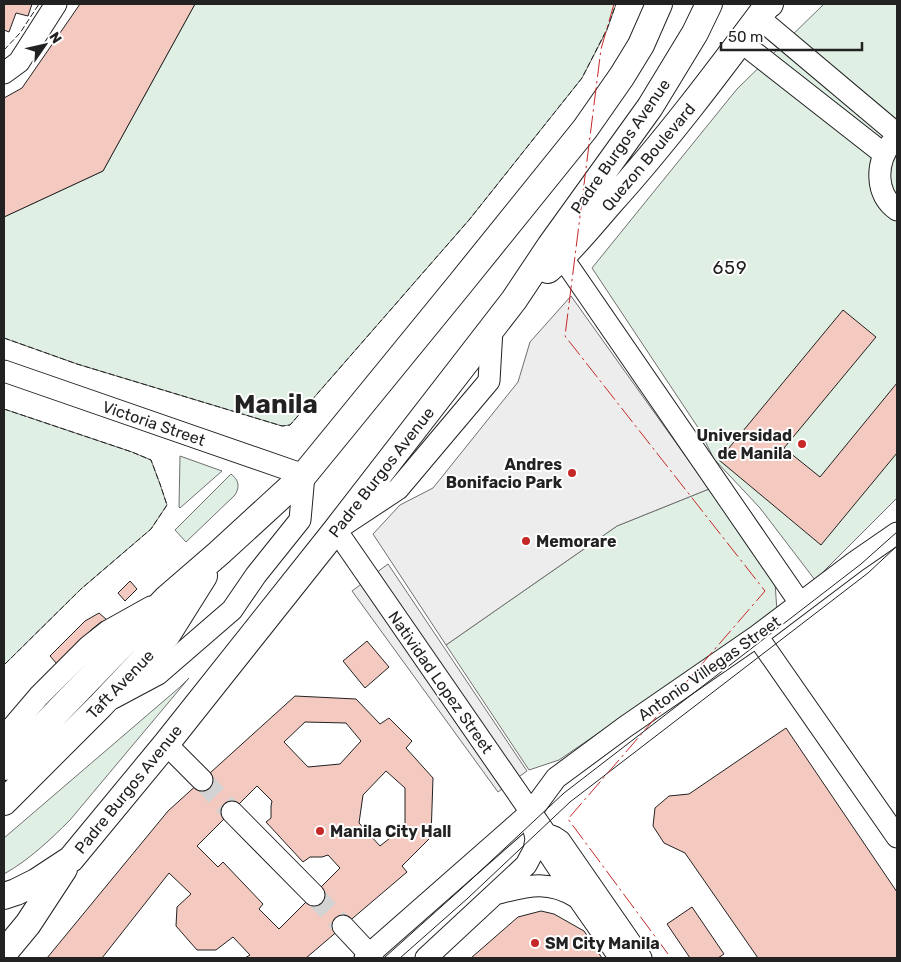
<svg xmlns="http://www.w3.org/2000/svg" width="901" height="962" font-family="Rubik,sans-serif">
	<rect width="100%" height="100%" fill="#fff"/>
	<path fill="#e0efe3" stroke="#6f6f6f" d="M195 4H616L607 30 582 78 469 220 290 425 282 426 77 364 4 338V217L103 171Z
		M824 4H897V498L815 580 760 508 714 459 699 429 592 268 737 89Z
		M4 409 132 452 151 460 160 484 167 505 151 529 81 589 4 665Z
		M180 456 222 471 180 508 179 507Z
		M231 474C239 480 240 487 235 495L186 542 175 530Z
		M709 489 775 583 777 611 559 760 529 770 446 645 617 526Z
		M189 678 70 820C50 840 29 860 4 874V838L180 687Z"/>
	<path fill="#ededed" stroke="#6f6f6f" d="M571 296 709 489 617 526 446 645 373 534 400 505 433 488 518 382 530 342Z
		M388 564 527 771 498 792 352 591Z"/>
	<path fill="#f3c9c0" stroke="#222" fill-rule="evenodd" d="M4 4H32L28 16 16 13 9 32 4 30Z
		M80 4H195L103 171 4 217V98L22 88Z
		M843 310 876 337 784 448 820 477 897 383V453L821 545 719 460Z
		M130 581 137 589 125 601 118 593Z
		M99 613 107 620 101 622 91 630 57 664 50 656 85 621Z
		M367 641 389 667 365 688 343 661Z
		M295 696 356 699 380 724 389 718 412 741 406 748 433 778 431 837 402 866 407 872 306 958H245L250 955 233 937 216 950H197L176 926 177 907 191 894 169 873 102 958H47L168 811ZM305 722 346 723 361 741 340 764 308 767 284 742ZM386 771 405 788V826L380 846 359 823 363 795ZM257 786 272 801 271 806V818L266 822 303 862 310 857H322L328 855 340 868 279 929 259 909 263 904 223 862 218 867 197 846Z
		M786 728 897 892V958H758L685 853 664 843 653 826 655 808 669 796 689 794Z
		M692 907 724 954 718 958H690L667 924Z
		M541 911 554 914 584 931 602 958H471L518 917Z"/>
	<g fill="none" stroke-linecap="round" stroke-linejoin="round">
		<path stroke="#d3d3d3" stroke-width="21" stroke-dasharray="21 11" stroke-linecap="butt" d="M202 780 232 812
			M314 895 343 926"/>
		<defs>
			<path id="minor" d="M758 17 897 134
				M741 42 884 154
				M4 73 19 62 56 4
				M892 142C875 163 875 194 897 210
				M562 257 800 603
				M492 329 489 381 398 489 336 530 546 834 554 837 560 841 641 958
				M4 371 304 475 300 520 256 575 232 610 158 674 113 698
				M757 636 897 837
				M4 737 39 696 89 646 108 631 151 607
				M166 744 202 780
				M232 812 314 895
				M546 834V842L547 851 578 898 620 958
				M495 894C527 886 548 879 578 898
				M343 926 373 958
				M365 958 531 812 556 778 625 727 757 636 855 562 897 533
				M426 958 526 865 534 850 536 839 531 815"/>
			<path id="major" d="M548 270C571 250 590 226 610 203 666 141 717 73 767 6L770 4
				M4 767 167 598 219 553 304 475 460 284 585 129 622 76 641 45 659 4
				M4 802 101 705 167 635 204 576
				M4 896 16 892 36 882 71 859 166 744 336 530 514 300 550 246 650 107 695 33 709 4
				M4 953 28 924 64 869"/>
		</defs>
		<use href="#minor" stroke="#222" stroke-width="23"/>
		<use href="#major" stroke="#222" stroke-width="28"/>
		<use href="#minor" stroke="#fff" stroke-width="21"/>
		<use href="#major" stroke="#fff" stroke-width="26"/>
		<path stroke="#222" stroke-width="1" d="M384 958 461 889 564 793 861 564 897 532
			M400 958 468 898 570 802 868 573 897 546"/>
		<path stroke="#222" stroke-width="1" stroke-dasharray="6 2.5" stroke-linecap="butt" d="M4 50 20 33 39 4
			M4 338 77 364 282 426 290 425 469 220 582 78 607 29 616 4
			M4 409 132 452 151 460 160 484 167 505 151 529 81 589 4 665"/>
		<path stroke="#c62828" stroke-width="1" stroke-dasharray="18 4 2.5 4" stroke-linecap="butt" d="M614 4 601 49 565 336 765 591 568 819 671 958"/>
	</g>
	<g fill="#c62828" stroke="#fff" stroke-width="2">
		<circle cx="802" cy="444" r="5"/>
		<circle cx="572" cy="473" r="5"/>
		<circle cx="526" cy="541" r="5"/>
		<circle cx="320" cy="831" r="5"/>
		<circle cx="535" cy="943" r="5"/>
	</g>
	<g text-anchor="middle" stroke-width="4" stroke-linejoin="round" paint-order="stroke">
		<g font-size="16" fill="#222" stroke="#fff">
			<text transform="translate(620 146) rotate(-55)" y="6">Padre Burgos Avenue</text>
			<text transform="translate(648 157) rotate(-50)" y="6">Quezon Boulevard</text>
			<text transform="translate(154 423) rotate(19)" y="6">Victoria Street</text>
			<text transform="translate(381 472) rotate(-52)" y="6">Padre Burgos Avenue</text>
			<text transform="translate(709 668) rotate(-35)" y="6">Antonio Villegas Street</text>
			<text transform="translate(441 682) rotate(55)" y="6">Natividad Lopez Street</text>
			<text transform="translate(120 684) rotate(-46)" y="6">Taft Avenue</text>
			<text transform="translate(128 789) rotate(-51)" y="6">Padre Burgos Avenue</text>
		</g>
		<g font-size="16" font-weight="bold" fill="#222" stroke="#fff" text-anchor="start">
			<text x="792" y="441" text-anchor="end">Universidad<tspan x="792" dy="18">de Manila</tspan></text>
			<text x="562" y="470" text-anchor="end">Andres<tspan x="562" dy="18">Bonifacio Park</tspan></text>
			<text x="536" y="547">Memorare</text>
			<text x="330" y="837">Manila City Hall</text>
			<text x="545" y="949">SM City Manila</text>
		</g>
		<g font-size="18" letter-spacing="1" fill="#222" stroke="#fff">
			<text x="730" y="274">659</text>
		</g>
		<g font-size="26" font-weight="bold" fill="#222" stroke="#fff">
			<text x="276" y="413">Manila</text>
		</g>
	</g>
	<rect width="901" height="962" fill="none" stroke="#222222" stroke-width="10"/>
	<g transform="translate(45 45) rotate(56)" stroke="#ffffff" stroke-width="4" paint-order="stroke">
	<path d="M0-4L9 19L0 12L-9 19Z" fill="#222222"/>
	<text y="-8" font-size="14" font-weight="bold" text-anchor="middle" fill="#222222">N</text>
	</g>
	<path d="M721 42v8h141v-8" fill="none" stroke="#222222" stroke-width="2.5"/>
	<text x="728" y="42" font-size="15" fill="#222222" stroke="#ffffff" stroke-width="4" paint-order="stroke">50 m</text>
</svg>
